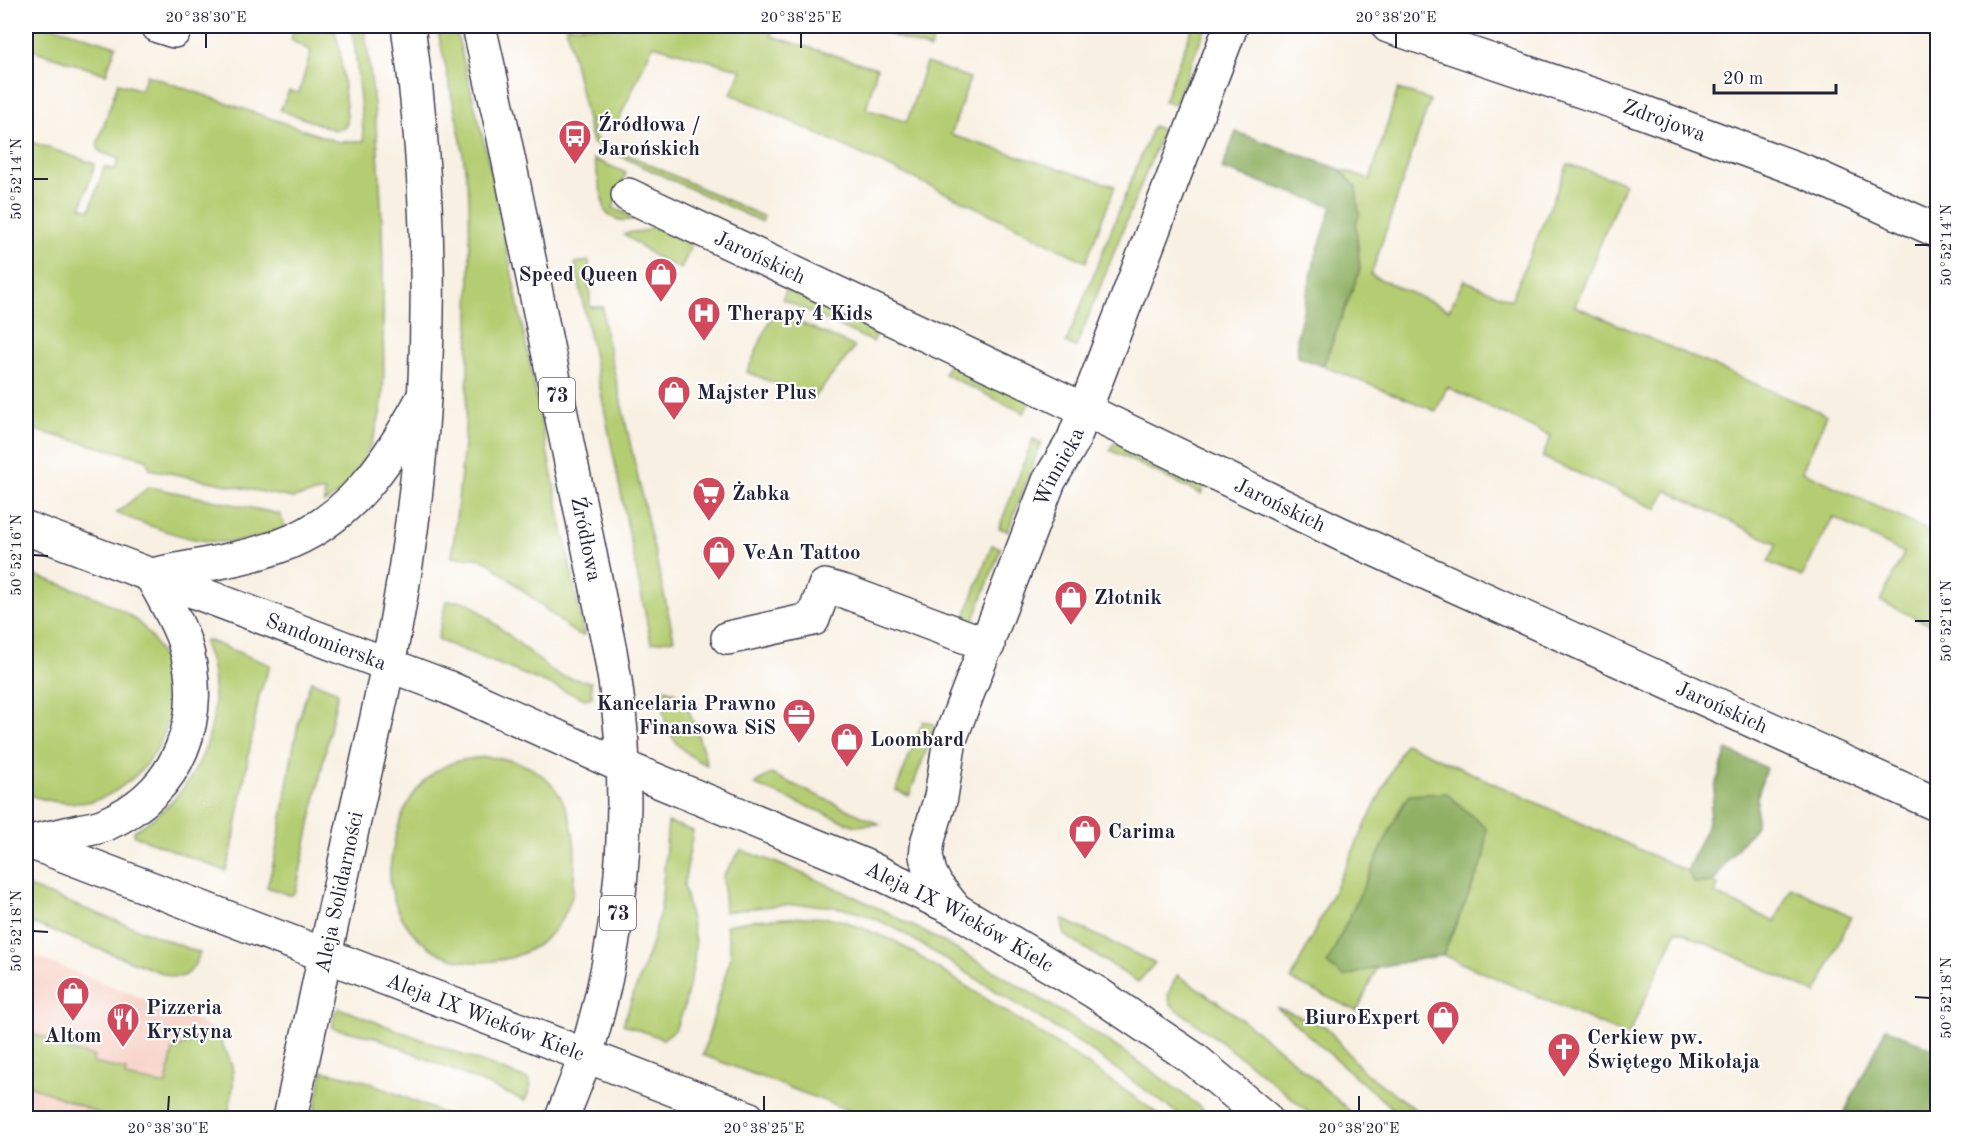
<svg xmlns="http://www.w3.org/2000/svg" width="1963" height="1144" font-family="'Old Standard TT',serif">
	<rect width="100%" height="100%" fill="#fff"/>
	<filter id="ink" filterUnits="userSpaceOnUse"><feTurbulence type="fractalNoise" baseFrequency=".0167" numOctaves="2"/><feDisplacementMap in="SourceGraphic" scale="12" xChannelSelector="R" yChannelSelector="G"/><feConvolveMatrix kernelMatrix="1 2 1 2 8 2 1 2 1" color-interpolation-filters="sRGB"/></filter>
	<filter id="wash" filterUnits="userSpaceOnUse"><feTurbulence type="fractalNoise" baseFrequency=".008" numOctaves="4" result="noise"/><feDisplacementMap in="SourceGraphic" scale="24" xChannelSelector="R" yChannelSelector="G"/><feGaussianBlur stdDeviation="1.35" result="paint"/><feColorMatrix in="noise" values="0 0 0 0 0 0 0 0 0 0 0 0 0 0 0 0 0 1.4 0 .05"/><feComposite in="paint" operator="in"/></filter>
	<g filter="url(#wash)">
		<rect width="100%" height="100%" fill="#f8f0e2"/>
		<path fill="#f7d1c6" d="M26 953 191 1017 209 1028 220 1041 233 1063 234 1083 227 1118H26Z"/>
		<path fill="#b5cd72" stroke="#6c7856" stroke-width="1.5" d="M26 26H52L116 46 106 74 26 48Z
			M294 26H334L340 52 347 116V123L344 128 335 130 280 110 289 91 299 93 311 51 291 40Z
			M351 26H364C379 123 384 222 383 321 383 355 387 393 377 426 372 446 355 479 339 493 334 497 329 500 324 503L325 491 292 498 150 469 146 459 26 428V140L95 164 81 207 90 210 104 167 115 170 119 159 100 152 97 145 118 83 141 90 147 75 338 142 364 141 355 48Z
			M437 26H455L492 175 584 635 577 634 571 630 487 561 478 558 452 557 464 445 468 375 470 265 469 196 461 140Z
			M566 26H774L771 36 877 68 866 109 907 122 926 63 970 78 951 135 1115 186 1086 262 980 209 731 94 742 70 653 45 614 130 591 121 596 140 764 217 762 222 592 143Z
			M891 26H938L930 49 888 34Z
			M1193 26H1206L1175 105 1164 101Z
			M1398 89 1430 100 1371 275 1449 310 1464 280 1511 300 1568 164 1625 183 1575 306 1827 415 1802 471 1937 535V628L1880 601 1904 553 1833 517 1802 577 1768 562 1777 544 1666 490 1657 509 1542 457 1551 436 1447 387 1436 411 1323 366 1360 270 1342 209 1222 169 1236 132 1370 180Z
			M1153 126 1163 130 1076 347 1066 343Z
			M594 159 626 173 613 208 635 218C625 223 612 220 605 211Z
			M653 226 692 244 681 269 654 256 624 234C634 230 646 234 653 226Z
			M589 261 590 307H603L604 326 674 639 651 643 575 263Z
			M787 289 878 331 873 342 782 299Z
			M774 311 855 347 813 399 747 372Z
			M950 362 1030 401 1024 413 944 374Z
			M1033 439 1041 443 1008 531 999 528Z
			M1119 442 1199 479 1203 488 1201 494 1110 450 1113 444Z
			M149 487 280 514 286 529C275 532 263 537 251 539 204 550 159 529 116 513Z
			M992 545 1001 548 973 622 964 619Z
			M26 572C62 586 118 599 144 628 186 675 176 749 125 784 115 792 105 798 93 801 71 806 47 801 26 794Z
			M446 601H462L471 604 552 671 561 676 591 682 592 697 585 699 441 641 438 638Z
			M207 640 270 665 259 696 232 849 226 871 135 836 134 834V831C184 802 217 749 214 691 214 680 213 669 210 659 208 653 205 648 204 642Z
			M311 681 338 692 337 696 296 891 292 895H289L267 887C287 820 287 745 311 681Z
			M659 689C667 689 675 691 681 698 691 709 703 750 707 765 668 747 666 728 659 689Z
			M923 721 936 725 909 796 896 790Z
			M1405 743 1687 871 1695 883H1713L1718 885 1715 894 1775 922 1791 887 1851 916 1816 993 1677 930 1628 1036 1443 955 1377 967 1357 1011 1291 980Z
			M485 757C549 759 577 803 575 864 574 874 574 886 572 896 558 941 521 963 475 962 428 961 390 920 390 874 390 862 393 849 395 838 403 805 420 775 454 762 464 759 475 758 485 757Z
			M771 774 879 824 855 826 755 785 758 781Z
			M668 822 693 831 684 885 695 942 694 964 684 1008 675 1030 663 1039 623 1024 651 946 661 909Z
			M741 850C841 885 936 935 1026 990 1091 1029 1154 1070 1214 1118H1184L1084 1046 900 931C885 923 869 915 852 911 814 900 764 906 725 912L723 876Z
			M26 886 200 953C194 968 188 981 170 976L26 921Z
			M805 917 832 918 847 922 895 941 1077 1057 1164 1118H869L703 1055 731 955 726 925 754 920Z
			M1062 919 1155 963 1138 982 1064 935Z
			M1177 975C1243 1016 1301 1066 1357 1118H1315L1258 1070 1170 1004 1168 994Z
			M1276 1007 1326 1027 1363 1071 1427 1118H1403Z
			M339 1008 529 1080 531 1086 525 1101 378 1038 332 1028 335 1012Z
			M26 1028H28V1034L62 1041 61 1049 94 1056 93 1063 126 1070 125 1077 166 1085 173 1050 213 1031C238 1064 236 1080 227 1118H111L26 1084Z
			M323 1071 366 1081 454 1118H313Z"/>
		<path fill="#90b064" stroke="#596950" stroke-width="1.5" d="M1236 132 1339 169 1356 187 1359 215 1356 225 1360 270 1323 366 1298 357 1297 337 1315 259 1332 206 1222 169Z
			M1727 750 1766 768 1757 798 1756 826 1726 862 1713 883H1695L1687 871 1707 826 1716 784Z
			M1446 793 1486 828 1485 856 1443 955 1377 967 1344 977 1327 964 1399 811 1409 795Z
			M1886 1028 1937 1051V1118H1862L1845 1111Z"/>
	</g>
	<g filter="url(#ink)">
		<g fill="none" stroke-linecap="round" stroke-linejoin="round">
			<defs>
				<g id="minor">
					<path d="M158 26 174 31"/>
					<path id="s1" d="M1388 26 1629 107 1806 172 1938 231"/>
					<path id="s2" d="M628 195 1039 388 1341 534 1938 805"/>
					<path id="s3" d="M26 528 389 665"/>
					<path d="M151 575C193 566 237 561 277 547 350 522 389 461 424 396"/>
					<path d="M728 638 813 619 825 586 846 592 988 645"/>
					<path d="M27 841 325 955"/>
					<path d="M30 842C47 838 63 835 79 831 88 829 98 828 106 824 180 792 208 716 184 641 176 618 162 596 151 575"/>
					<path id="s4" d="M956 910 936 885 930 873 926 856 928 840 941 797 950 739 1049 481 1073 441 1231 26"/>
				</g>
				<g id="major">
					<path id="s5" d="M479 26 502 128 610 651C635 784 626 925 586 1054 579 1076 570 1097 562 1118"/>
					<path id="s6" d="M389 665 447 687 624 767 865 866 956 910 1095 992 1194 1059 1265 1118"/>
					<path id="s7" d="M325 955 748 1118"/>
					<path id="s8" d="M290 1118C311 1021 332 923 353 825 379 711 405 597 417 480 434 329 429 176 408 26"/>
				</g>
			</defs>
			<use href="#minor" stroke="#424154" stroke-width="36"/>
			<use href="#major" stroke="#424154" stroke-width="36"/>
			<use href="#minor" stroke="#fff" stroke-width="33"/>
			<use href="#major" stroke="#fff" stroke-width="33"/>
		</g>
	</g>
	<path fill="none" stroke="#22223b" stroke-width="2" d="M206 48V33M801 48V33M1396 48V33M33 179H48M1915 245H1930M33 555 48 556M1915 621H1930M33 931 48 932M1915 997 1930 998M168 1111 169 1096M764 1111V1096M1359 1111V1096"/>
	<defs>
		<symbol id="bus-pin" viewBox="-11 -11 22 30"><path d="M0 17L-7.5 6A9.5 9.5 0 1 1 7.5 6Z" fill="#d1495b" stroke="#fff"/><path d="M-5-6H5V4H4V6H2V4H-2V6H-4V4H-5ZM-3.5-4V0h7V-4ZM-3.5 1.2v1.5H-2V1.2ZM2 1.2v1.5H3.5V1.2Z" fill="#fff"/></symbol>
		<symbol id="shop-pin" viewBox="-11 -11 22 30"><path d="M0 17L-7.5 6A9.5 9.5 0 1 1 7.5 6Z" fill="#d1495b" stroke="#fff"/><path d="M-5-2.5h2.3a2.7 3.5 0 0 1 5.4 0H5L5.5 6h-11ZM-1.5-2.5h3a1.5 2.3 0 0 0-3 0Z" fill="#fff"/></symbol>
		<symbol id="hospital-pin" viewBox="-11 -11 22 30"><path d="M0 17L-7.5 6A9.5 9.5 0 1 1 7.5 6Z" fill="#d1495b" stroke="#fff"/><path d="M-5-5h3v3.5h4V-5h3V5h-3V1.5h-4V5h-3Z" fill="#fff"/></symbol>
		<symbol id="supermarket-pin" viewBox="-11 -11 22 30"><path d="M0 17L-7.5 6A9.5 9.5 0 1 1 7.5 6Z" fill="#d1495b" stroke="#fff"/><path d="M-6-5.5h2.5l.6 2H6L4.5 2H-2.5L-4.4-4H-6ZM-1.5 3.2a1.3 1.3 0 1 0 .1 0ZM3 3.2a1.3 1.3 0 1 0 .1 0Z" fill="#fff"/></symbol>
		<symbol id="office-pin" viewBox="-11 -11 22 30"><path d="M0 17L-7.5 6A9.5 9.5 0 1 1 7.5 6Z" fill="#d1495b" stroke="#fff"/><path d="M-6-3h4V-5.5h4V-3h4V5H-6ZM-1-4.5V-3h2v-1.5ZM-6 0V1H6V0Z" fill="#fff"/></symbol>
		<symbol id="restaurant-pin" viewBox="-11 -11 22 30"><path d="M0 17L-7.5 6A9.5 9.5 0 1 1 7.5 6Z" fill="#d1495b" stroke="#fff"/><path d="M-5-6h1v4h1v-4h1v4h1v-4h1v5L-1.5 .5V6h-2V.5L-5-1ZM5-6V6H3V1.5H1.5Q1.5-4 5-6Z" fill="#fff"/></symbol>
		<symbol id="church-pin" viewBox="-11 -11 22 30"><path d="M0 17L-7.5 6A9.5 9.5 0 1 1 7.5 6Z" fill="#d1495b" stroke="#fff"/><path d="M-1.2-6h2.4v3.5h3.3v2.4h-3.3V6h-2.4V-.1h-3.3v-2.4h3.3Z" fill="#fff"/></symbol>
	</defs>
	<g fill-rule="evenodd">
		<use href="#bus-pin" x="556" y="117" width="38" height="52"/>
		<use href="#shop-pin" x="642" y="255" width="38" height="52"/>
		<use href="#hospital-pin" x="685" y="294" width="38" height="52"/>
		<use href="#shop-pin" x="655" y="373" width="38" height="52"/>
		<use href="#supermarket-pin" x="690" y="474" width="38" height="52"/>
		<use href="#shop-pin" x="700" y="533" width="38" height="52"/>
		<use href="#shop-pin" x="1052" y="578" width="38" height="52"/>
		<use href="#office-pin" x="780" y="696" width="38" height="52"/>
		<use href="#shop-pin" x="828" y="720" width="38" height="52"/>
		<use href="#shop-pin" x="1066" y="812" width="38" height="52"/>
		<use href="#shop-pin" x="54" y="974" width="38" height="52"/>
		<use href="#shop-pin" x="1424" y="998" width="38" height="52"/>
		<use href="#restaurant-pin" x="104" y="1000" width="38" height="52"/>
		<use href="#church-pin" x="1545" y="1030" width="38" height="52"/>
	</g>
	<g text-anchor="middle" stroke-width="4.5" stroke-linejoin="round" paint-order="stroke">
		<g fill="#fff" stroke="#646476" stroke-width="1.5">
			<rect x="539" y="378" width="36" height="34" rx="4.5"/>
			<rect x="600" y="896" width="36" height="34" rx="4.5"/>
		</g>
		<g font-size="20" font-weight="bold" fill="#22223b">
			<text x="557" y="402">73</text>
			<text x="618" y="920">73</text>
		</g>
		<g font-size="21" fill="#22223b" stroke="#fff">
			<text dy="7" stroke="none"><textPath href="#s1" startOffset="292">Zdrojowa</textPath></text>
			<text dy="7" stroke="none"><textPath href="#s2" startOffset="146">Jarońskich</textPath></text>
			<text dy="7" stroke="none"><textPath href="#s4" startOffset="476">Winnicka</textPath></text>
			<text dy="7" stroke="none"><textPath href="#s2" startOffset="722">Jarońskich</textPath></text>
			<text dy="7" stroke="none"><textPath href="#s5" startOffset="524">Źródłowa</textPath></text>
			<text dy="7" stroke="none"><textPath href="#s3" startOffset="321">Sandomierska</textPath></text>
			<text dy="7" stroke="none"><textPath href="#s2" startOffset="1208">Jarońskich</textPath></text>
			<text dy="7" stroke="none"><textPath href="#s8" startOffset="231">Aleja Solidarności</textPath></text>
			<text dy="7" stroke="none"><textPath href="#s6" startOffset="624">Aleja IX Wieków Kielc</textPath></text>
			<text dy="7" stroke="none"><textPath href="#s7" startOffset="172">Aleja IX Wieków Kielc</textPath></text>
		</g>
		<g font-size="21" font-weight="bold" fill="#22223b" stroke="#fff" text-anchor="start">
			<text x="598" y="131">Źródłowa /<tspan x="598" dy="24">Jarońskich</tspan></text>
			<text x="638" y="281" text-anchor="end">Speed Queen</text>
			<text x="727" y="320">Therapy 4 Kids</text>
			<text x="697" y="399">Majster Plus</text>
			<text x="732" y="500">Żabka</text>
			<text x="742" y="559">VeAn Tattoo</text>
			<text x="1094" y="604">Złotnik</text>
			<text x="776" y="710" text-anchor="end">Kancelaria Prawno<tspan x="776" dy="24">Finansowa SiS</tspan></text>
			<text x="870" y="746">Loombard</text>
			<text x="1108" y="838">Carima</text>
			<text x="146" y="1014">Pizzeria<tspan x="146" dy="24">Krystyna</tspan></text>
			<text x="1420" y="1024" text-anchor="end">BiuroExpert</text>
			<text x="73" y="1042" text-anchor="middle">Altom</text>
			<text x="1587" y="1044">Cerkiew pw.<tspan x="1587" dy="24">Świętego Mikołaja</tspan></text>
		</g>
	</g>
	<rect width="1963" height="1144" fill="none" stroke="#fff" stroke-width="66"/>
	<path d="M1714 84v9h122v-9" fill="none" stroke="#22223b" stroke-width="3"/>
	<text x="1723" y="84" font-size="18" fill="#22223b" stroke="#ffffff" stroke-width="4.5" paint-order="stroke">20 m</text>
	<rect x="33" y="33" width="1897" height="1078" fill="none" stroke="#22223b" stroke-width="2"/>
	<g font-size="15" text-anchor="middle" fill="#22223b">
		<text x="206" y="22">20°38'30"E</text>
		<text x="801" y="22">20°38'25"E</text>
		<text x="1396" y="22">20°38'20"E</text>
		<text transform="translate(16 179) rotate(-90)" y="5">50°52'14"N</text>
		<text transform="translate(1946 245) rotate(-90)" y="5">50°52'14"N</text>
		<text transform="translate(16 555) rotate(-90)" y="5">50°52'16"N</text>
		<text transform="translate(1946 621) rotate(-90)" y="5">50°52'16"N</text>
		<text transform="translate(16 931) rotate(-90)" y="5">50°52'18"N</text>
		<text transform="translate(1946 998) rotate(-90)" y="5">50°52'18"N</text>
		<text x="168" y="1133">20°38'30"E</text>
		<text x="764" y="1133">20°38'25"E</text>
		<text x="1359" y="1133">20°38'20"E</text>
	</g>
</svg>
